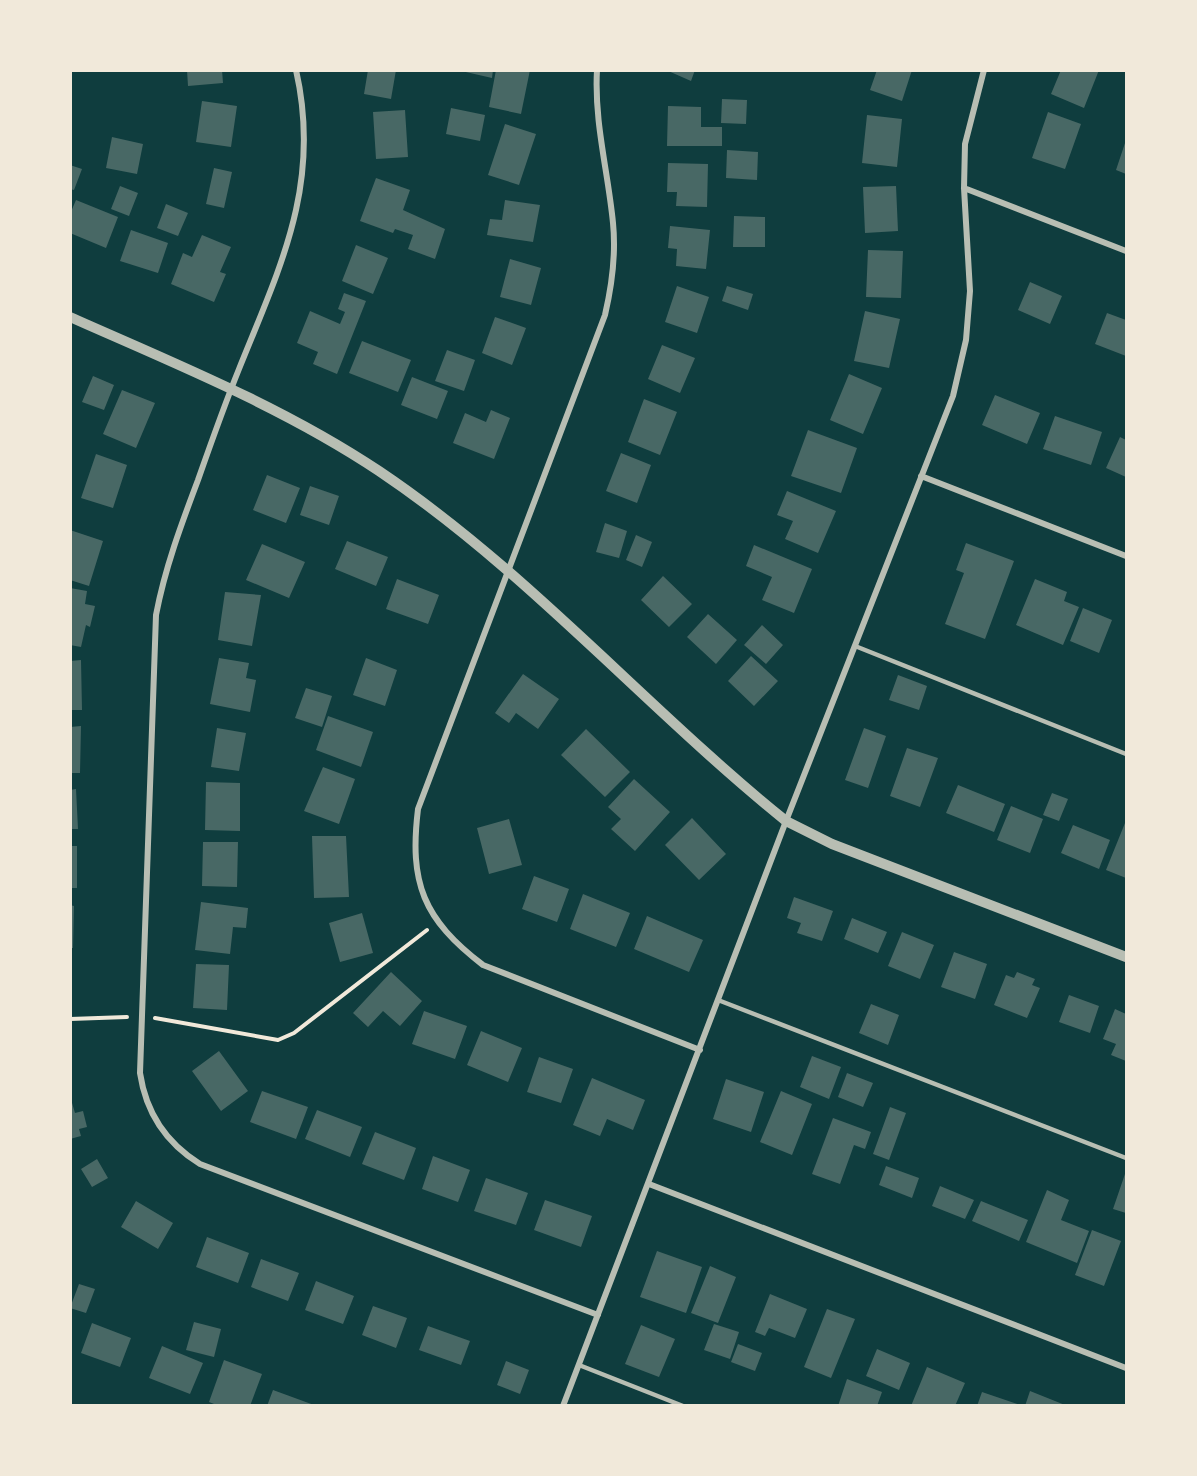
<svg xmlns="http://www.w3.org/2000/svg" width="1197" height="1476" font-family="Mulish,sans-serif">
	<rect width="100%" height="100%" fill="#0f3d3e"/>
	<path fill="#486865" d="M187 70H222L223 83 188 86Z
		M368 70H396L391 99 364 94Z
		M457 70H493L492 78Z
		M496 70H530L521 114 489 107Z
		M666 70H695L691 81Z
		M877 70H912L902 101 870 90Z
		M1061 70H1099L1084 108 1051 94Z
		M722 99 747 100 746 124 721 123Z
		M202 101 237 106 231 147 196 142Z
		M668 106 701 107V127H722V146H667Z
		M451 108 485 115 480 141 446 134Z
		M405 110 408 157 376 159 373 112Z
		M1048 112 1081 124 1065 169 1032 158Z
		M867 115 902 119 897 167 862 163Z
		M505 124 536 134 519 185 488 175Z
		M112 137 143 144 137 174 106 168Z
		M1126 140V174L1116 170Z
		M727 150 758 152 757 180 726 178Z
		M668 163 708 164 707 207 676 206 677 192H667Z
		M70 165 82 169 74 190 70 189Z
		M214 168 232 172 224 208 206 204Z
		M376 178 410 190 403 210 445 229 435 259 408 249 413 235 395 229 393 233 360 221Z
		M120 186 138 193 129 216 111 209Z
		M896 186 898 231 865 233 863 187Z
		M76 200 118 217 106 248 70 233V214Z
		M505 200 540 205 533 242 487 235 490 219 502 220Z
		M166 204 188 213 178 236 157 228Z
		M734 216 765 217V247H733Z
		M670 226 710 230 706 269 676 266 677 249 668 248Z
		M131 230 168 243 158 273 120 261Z
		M202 235 231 247 220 272 226 274 214 302 171 284 183 253 192 257Z
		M356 245 388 258 373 294 342 281Z
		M868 250 903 251 901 298 866 297Z
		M510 259 541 268 531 305 500 297Z
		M1030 282 1062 296 1050 324 1018 310Z
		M677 286 709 297 697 333 665 322Z
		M727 286 753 294 748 310 722 301Z
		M344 293 366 301 337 374 313 364 318 352 297 343 310 311 340 324 345 312 338 309Z
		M865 311 900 319 889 368 854 361Z
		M1107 313 1126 320V356L1095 344Z
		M495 317 526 328 512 365 482 353Z
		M362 341 411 360 398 392 349 373Z
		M662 345 695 358 680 393 648 379Z
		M447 350 475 360 464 391 435 381Z
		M849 374 882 388 863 434 830 420Z
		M93 376 114 385 104 410 82 402Z
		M412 377 448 391 437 419 401 405Z
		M122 390 155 403 136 448 103 434Z
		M995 395 1040 413 1027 444 982 425Z
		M644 399 677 412 660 455 628 442Z
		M491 410 510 418 494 459 453 443 465 413 486 422Z
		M1055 416 1102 432 1091 465 1043 449Z
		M808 430 857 448 841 493 791 476Z
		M1120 437 1126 440V477L1106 468Z
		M621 453 651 465 637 503 606 491Z
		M96 454 127 465 113 508 81 498Z
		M267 475 300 488 286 523 253 510Z
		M310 486 339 496 329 525 300 515Z
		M787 491 836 511 818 553 785 539 793 521 777 515Z
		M605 523 627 531 619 558 596 552Z
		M70 530 103 541 89 586 70 580Z
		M636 535 652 542 642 567 626 560Z
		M347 541 388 557 376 586 335 569Z
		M966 543 1014 561 985 639 945 624 964 573 956 570Z
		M262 544 305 562 289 598 246 580Z
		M754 545 812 569 794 613 762 600 772 577 746 566Z
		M663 576 692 604 669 627 641 600Z
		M397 579 439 595 428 624 386 609Z
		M1035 579 1067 592 1064 601 1079 607 1063 645 1016 625Z
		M70 588 87 591 85 604 95 606 90 627 86 625 81 647 70 645Z
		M225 592 261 595 252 646 218 640Z
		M1083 608 1112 620 1099 653 1070 641Z
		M708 614 737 640 716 664 687 637Z
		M762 625 783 645 766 664 744 645Z
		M751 656 778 681 754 706 728 681Z
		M219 658 249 663 246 678 256 680 250 712 210 704Z
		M366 658 397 670 385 706 353 695Z
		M81 660 82 710H70V661Z
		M523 674 559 699 538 729 516 713 509 723 495 713Z
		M898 675 927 686 919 710 889 700Z
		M306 688 332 696 322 727 295 718Z
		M328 716 373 732 361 767 316 750Z
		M81 726 80 773H70V727Z
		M217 728 246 733 239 771 211 767Z
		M864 728 886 736 868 788 845 780Z
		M586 729 630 772 605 797 561 755Z
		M907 748 938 758 920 807 890 796Z
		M323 767 355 779 339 824 304 811Z
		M634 779 670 812 635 851 611 829 621 819 608 807Z
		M206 782 240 783V831L205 830Z
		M958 785 1005 804 994 832 946 813Z
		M76 789 78 829H70V790Z
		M1052 793 1068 799 1059 821 1043 815Z
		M1011 806 1043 819 1030 853 997 840Z
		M692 818 726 854 699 880 665 845Z
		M509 819 522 865 489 874 477 828Z
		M1125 823 1126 824V878L1106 870Z
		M1073 825 1110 840 1099 869 1061 853Z
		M312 836H346L349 897 314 898Z
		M203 842H238L237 887 202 886Z
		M70 846H77V888H70Z
		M534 876 569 889 557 922 522 909Z
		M583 894 630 913 616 947 570 929Z
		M794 897 833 911 822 941 797 933 801 923 787 918Z
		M201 902 248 908 246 928 233 927 230 954 195 950Z
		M70 905 74 906 73 948H70Z
		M362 913 373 953 340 962 329 923Z
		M647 916 703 940 689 972 634 949Z
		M852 918 887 932 878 953 844 939Z
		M902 932 934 945 920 979 888 966Z
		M954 952 987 964 975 999 941 987Z
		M196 964 229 965 227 1010 193 1008Z
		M391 972 422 1001 400 1026 383 1011 368 1027 353 1013Z
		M1017 972 1035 979 1032 985 1040 988 1027 1018 994 1005 1006 975 1014 978Z
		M1069 995 1099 1006 1090 1033 1059 1022Z
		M871 1004 899 1015 888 1045 859 1033Z
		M1115 1009 1126 1014V1061L1111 1055 1116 1044 1103 1039Z
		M424 1011 467 1026 455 1059 412 1044Z
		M481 1031 522 1048 508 1082 467 1065Z
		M219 1051 248 1091 221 1111 192 1071Z
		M812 1056 841 1067 829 1099 800 1087Z
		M539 1057 573 1069 561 1103 527 1092Z
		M847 1073 873 1083 863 1107 838 1097Z
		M592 1078 645 1100 633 1130 607 1119 600 1136 573 1125Z
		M726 1079 764 1092 751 1132 713 1119Z
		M262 1091 308 1107 296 1139 250 1122Z
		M781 1091 812 1104 792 1155 760 1142Z
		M70 1096 75 1113 83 1111 87 1127 79 1129 81 1136 70 1139Z
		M890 1107 906 1113 889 1160 873 1154Z
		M317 1110 362 1127 350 1157 305 1139Z
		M833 1118 871 1132 865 1149 854 1145 840 1184 812 1174Z
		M375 1132 416 1148 404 1180 362 1164Z
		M433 1156 470 1170 458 1202 422 1189Z
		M97 1159 108 1178 92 1187 81 1169Z
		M886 1166 919 1178 912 1198 879 1185Z
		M1126 1171V1213L1113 1209Z
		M486 1178 528 1193 516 1225 474 1211Z
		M940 1186 974 1200 965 1219 932 1206Z
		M1047 1190 1069 1200 1061 1220 1089 1231 1077 1263 1026 1242Z
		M545 1200 592 1216 581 1247 534 1230Z
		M136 1201 173 1223 158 1249 121 1227Z
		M981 1201 1028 1220 1019 1241 972 1221Z
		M1092 1230 1121 1241 1104 1286 1075 1275Z
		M207 1237 249 1253 238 1283 196 1267Z
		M657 1251 702 1267 686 1313 640 1297Z
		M261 1259 299 1273 288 1301 251 1287Z
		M710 1266 736 1277 718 1323 691 1313Z
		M316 1281 354 1296 343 1324 305 1310Z
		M79 1284 95 1289 86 1313 70 1308Z
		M770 1294 807 1309 795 1338 769 1328 765 1336 755 1332Z
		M373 1306 407 1318 396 1348 362 1335Z
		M827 1309 855 1319 831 1378 804 1367Z
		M194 1322 221 1329 214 1357 186 1350Z
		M92 1323 131 1338 120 1367 81 1353Z
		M714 1324 739 1332 730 1359 704 1350Z
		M641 1325 675 1339 659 1377 625 1364Z
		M428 1326 470 1341 461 1365 419 1350Z
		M738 1344 762 1353 755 1371 731 1362Z
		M162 1346 203 1363 190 1394 149 1378Z
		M877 1349 910 1363 899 1390 866 1376Z
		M224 1360 262 1374 250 1406H219L209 1402Z
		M506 1361 529 1370 520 1394 497 1385Z
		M927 1367 965 1383 955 1406H911Z
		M847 1379 882 1392 877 1406H838Z
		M273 1390 314 1405V1406H267Z
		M1030 1391 1065 1405 1064 1406H1025Z
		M982 1392 1020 1405V1406H977Z"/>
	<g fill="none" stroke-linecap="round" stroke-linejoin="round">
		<path stroke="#f1e9da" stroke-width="4" d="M155 1018 278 1040 294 1033 427 930
			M70 1019 127 1017"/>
		<path stroke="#b8beb3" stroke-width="4.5" d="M855 646 1126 754
			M718 1000 1126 1158
			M579 1365 683 1406"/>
		<path stroke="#b8beb3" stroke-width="6" d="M296 70C322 184 280 267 239 369 224 406 211 443 198 480 181 525 165 568 156 615L140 1073C146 1113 166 1143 200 1164L598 1315
			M597 70C594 122 608 171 613 223 616 253 612 285 605 315L418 809C409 883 423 919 483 965L700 1050
			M964 188 1126 251
			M921 476 1126 556
			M649 1184 1126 1368
			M563 1406 786 821 953 396 966 340 970 291 964 188 965 144 984 70"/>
		<path stroke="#b8beb3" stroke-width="10" d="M70 317C176 364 283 407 379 471 528 571 647 709 786 821L832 844 1126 957"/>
	</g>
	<rect width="1197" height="1476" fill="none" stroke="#f1e9da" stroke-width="144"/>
</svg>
